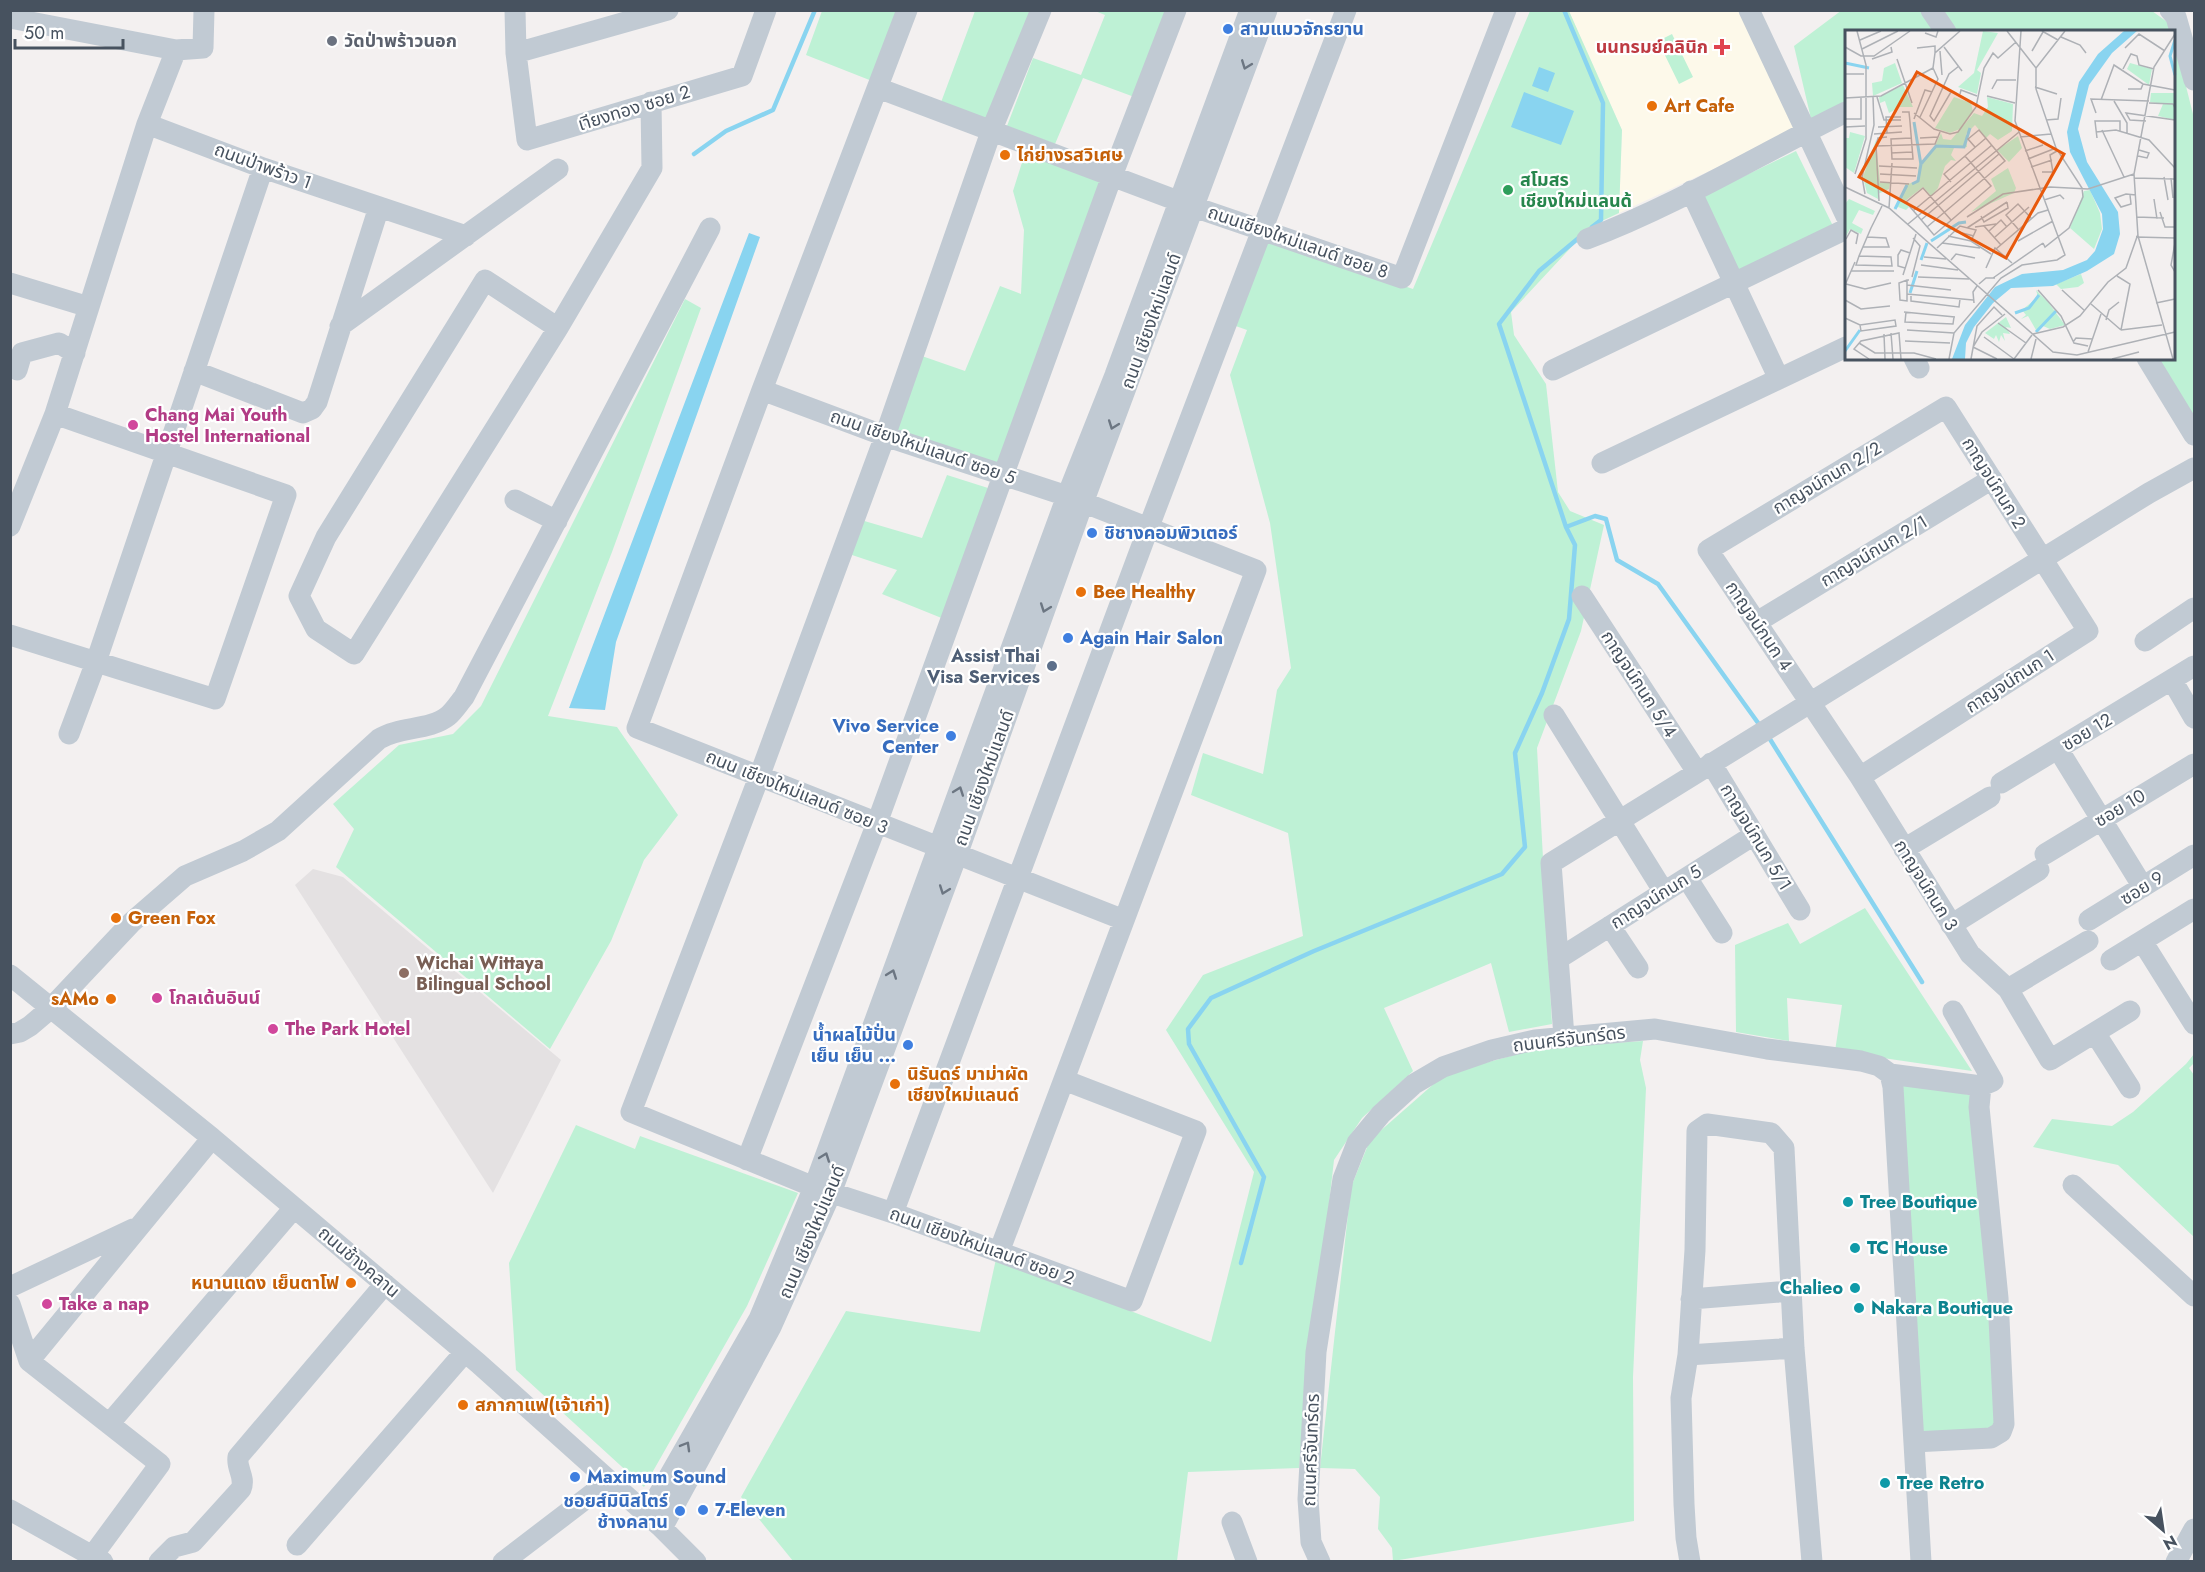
<svg xmlns="http://www.w3.org/2000/svg" width="2205" height="1572" font-family="Jost,'Noto Sans Thai',sans-serif">
	<rect width="100%" height="100%" fill="#f3f0f0"/>
	<path fill="#fdf9ea" d="M1569 11H1761L1812 123 1619 213 1622 130Z"/>
	<path fill="#e4e1e2" d="M313 869 343 877 561 1060 493 1193 295 885Z"/>
	<path fill="#bef1d5" d="M1842 10 2152 11 2170 24 2172 31 1846 32V106L1812 123 1794 46Z
		M822 11H897L872 81 806 55Z
		M975 11H1032L989 123 940 105Z
		M1095 11H1167L1137 98 1083 78 1055 144 1007 126 1033 58 1081 75 1105 15Z
		M1530 11H1569L1622 130 1619 213 1591 226 1511 312 1514 335 1546 384 1558 492 1570 511 1604 525 1581 631 1537 748 1552 1024 1509 1032 1491 963 1384 1008 1413 1071 1362 1118 1334 1160 1299 1468 1188 1472 1177 1561H793L741 1497 846 1311 980 1332 996 1259 1211 1342 1254 1172 1166 1030 1203 975 1303 936 1288 833 1191 795 1203 753 1263 774 1277 690 1291 668 1270 523 1230 375 1247 330 1230 324 1263 238 1413 289Z
		M1672 34 1693 77 1679 84 1658 41Z
		M2174 39 2194 118V428L2158 359 2174 358Z
		M1796 151 1833 226 1739 271 1703 196Z
		M1025 153 1104 179 1001 468 892 433 919 355 965 371 1000 286 1021 294 1024 230 1013 191Z
		M685 299 701 308 612 552 548 716 617 727 678 815 644 860 611 941 550 1049 336 867 354 829 333 804 399 745 453 734 481 706Z
		M947 475 988 488 944 619 882 594 897 570 849 554 861 520 922 538Z
		M1865 908 1972 1071 1835 1051 1842 1005 1787 998 1789 1041 1736 1032 1735 945 1788 923 1800 944Z
		M1643 1041 1640 1060 1646 1088 1633 1377 1634 1521 1393 1561 1392 1548 1378 1529 1380 1497 1355 1469 1320 1468 1351 1187 1370 1140 1445 1074 1540 1048Z
		M2194 1054V1063L2189 1068 2194 1075V1237L2118 1165 2033 1147 2052 1119 2112 1126 2133 1112 2186 1064Z
		M1910 1078 1972 1096 2000 1424 1989 1433 1921 1436 1899 1082Z
		M576 1125 635 1149 640 1136 798 1193 747 1306 644 1487 516 1370 509 1263Z"/>
	<path fill="#89d4f0" d="M1539 67 1555 73 1548 92 1532 86Z
		M1524 92 1574 111 1561 145 1511 127Z
		M749 233 760 237 616 642 605 710 569 708Z"/>
	<g fill="none" stroke-linecap="round" stroke-linejoin="round">
		<path stroke="#89d4f0" stroke-width="4.5" d="M1564 10 1603 103 1601 220 1592 227
			M694 154 726 131 773 110 815 10
			M1566 527 1595 516 1606 519 1617 560 1658 584 1761 727
			M1768 736 1922 982
			M1241 1263 1264 1177 1189 1044 1188 1029 1211 998 1314 951 1502 874 1525 847 1515 753 1542 693 1569 619 1575 545 1566 527 1499 324 1539 271 1581 236"/>
		<path stroke="#c1cad3" stroke-width="21" d="M515 10 516 53 527 140 742 76 766 10
			M907 10 762 390 637 728 1124 920
			M1041 10 992 129 885 436 759 777 631 1112 814 1187 893 1213 1132 1301 1196 1131 1064 1080
			M1749 10 1846 216
			M1931 10 1946 32
			M2170 10 2176 17 2194 80
			M10 18 176 50 203 48 204 10
			M516 53 668 10
			M878 88 1194 207 1402 278 1506 10
			M147 124 263 168 466 236
			M1691 191 1779 379
			M1587 239C1677 205 1760 154 1846 112
			M10 283 89 307
			M340 326 558 169
			M558 328 485 280 326 537 299 596 316 629 354 654 558 328 652 168 651 102
			M1914 358 1919 368
			M2147 358 2194 435
			M17 370 22 353 59 343 75 353
			M1553 370 1846 229
			M194 371 303 413 312 409 317 402 379 207
			M762 390 885 436 1067 496 1256 570 999 1252
			M1602 463 1846 347
			M515 500 557 521
			M10 526 55 414 147 124 176 50
			M1582 596 1697 772
			M1757 622 1992 479
			M10 635 215 699 286 495 55 414
			M2145 641 2194 608
			M2172 680 2194 718
			M1554 715 1664 892
			M69 734 96 662 263 168
			M2058 749 2143 887
			M1711 763 1800 910
			M1860 777 2088 631 1946 407 1708 550 1860 777 1970 954 2008 989 2050 1060 2130 1011
			M2001 783 2194 666
			M1904 849 1990 797
			M2045 854 2194 764
			M1687 878 1722 933
			M2089 920 2194 855
			M1951 925 2039 870
			M1610 926 1638 968
			M2142 941 2194 1024
			M1558 959 1754 835
			M2111 960 2194 909
			M10 975 212 1138 478 1363 662 1528 696 1562
			M2008 989 2088 941
			M1953 1011 1993 1081 1981 1086
			M2095 1033 2130 1088
			M10 1034 20 1032 30 1026 50 1009 132 922 185 876 243 851 278 831 379 739C400 726 429 731 448 716 454 711 459 703 464 697L710 228
			M1564 1037 1551 863 2149 493 2194 468
			M1890 1074 1893 1087 1921 1562
			M747 1160 877 823 1112 176 1176 10
			M2073 1185 2194 1296
			M893 1213 1148 529 1346 10
			M10 1287 133 1229
			M1691 1299 1791 1291
			M10 1304 29 1361 160 1464 93 1555
			M1688 1355 1794 1348
			M29 1361 212 1138
			M109 1424 294 1208
			M1914 1442 1991 1438 2001 1432 2004 1424 1998 1298 1979 1107 1981 1086
			M10 1510 103 1562
			M647 1515 759 1319 814 1187 1067 496 1115 375 1250 10
			M1232 1522 1247 1562
			M662 1528 771 1327 831 1193 957 855 1083 503 1267 10
			M297 1545 465 1352
			M159 1562 174 1547 193 1542 241 1489C246 1477 236 1469 238 1457L385 1284
			M503 1562 609 1481
			M1320 1562 1311 1542 1308 1499 1316 1352 1343 1179 1357 1143 1381 1114 1414 1084 1443 1067 1492 1050 1535 1040 1655 1029 1767 1049 1861 1061 1879 1066 1890 1074 1981 1086
			M1690 1562 1686 1538 1684 1504 1681 1398 1688 1355 1695 1250 1697 1131 1707 1124 1771 1133 1784 1148 1794 1348 1812 1562
			M2176 1562 2194 1529"/>
	</g>
	<defs><path id="oneway-chevron" d="M-2-3.5L2.5 0L-2 3.5" fill="none" stroke-width="1.6" stroke-linecap="round" stroke-linejoin="round" transform="scale(1.5)"/></defs>
	<g stroke="#6c7682">
		<use href="#oneway-chevron" transform="translate(1246 65) rotate(111)"/>
		<use href="#oneway-chevron" transform="translate(1113 425) rotate(110)"/>
		<use href="#oneway-chevron" transform="translate(1045 608) rotate(110)"/>
		<use href="#oneway-chevron" transform="translate(959 791) rotate(-70)"/>
		<use href="#oneway-chevron" transform="translate(944 890) rotate(110)"/>
		<use href="#oneway-chevron" transform="translate(892 974) rotate(-70)"/>
		<use href="#oneway-chevron" transform="translate(825 1157) rotate(-70)"/>
		<use href="#oneway-chevron" transform="translate(686 1446) rotate(-60)"/>
	</g>
	<g fill="#3f7fe0" stroke="#fff" stroke-width="2">
		<circle cx="1228" cy="29" r="6"/>
		<circle cx="1092" cy="533" r="6"/>
		<circle cx="1068" cy="638" r="6"/>
		<circle cx="951" cy="736" r="6"/>
		<circle cx="908" cy="1045" r="6"/>
		<circle cx="575" cy="1477" r="6"/>
		<circle cx="703" cy="1510" r="6"/>
		<circle cx="680" cy="1511" r="6"/>
	</g>
	<circle fill="#6b7280" stroke="#fff" stroke-width="2" cx="332" cy="41" r="6"/>
	<path fill="#e0444e" stroke="#fff" stroke-width="2" d="M1719 38h6v6h6v6h-6v6h-6v-6h-6v-6h6z"/>
	<g fill="#e8710a" stroke="#fff" stroke-width="2">
		<circle cx="1652" cy="106" r="6"/>
		<circle cx="1005" cy="155" r="6"/>
		<circle cx="1081" cy="592" r="6"/>
		<circle cx="116" cy="918" r="6"/>
		<circle cx="111" cy="999" r="6"/>
		<circle cx="895" cy="1084" r="6"/>
		<circle cx="351" cy="1283" r="6"/>
		<circle cx="463" cy="1405" r="6"/>
	</g>
	<circle fill="#2e9e5b" stroke="#fff" stroke-width="2" cx="1508" cy="190" r="6"/>
	<g fill="#d1479c" stroke="#fff" stroke-width="2">
		<circle cx="133" cy="425" r="6"/>
		<circle cx="157" cy="998" r="6"/>
		<circle cx="273" cy="1029" r="6"/>
		<circle cx="47" cy="1304" r="6"/>
	</g>
	<circle fill="#5c6f8a" stroke="#fff" stroke-width="2" cx="1052" cy="666" r="6"/>
	<circle fill="#8d6e63" stroke="#fff" stroke-width="2" cx="404" cy="973" r="6"/>
	<g fill="#0f9aa8" stroke="#fff" stroke-width="2">
		<circle cx="1848" cy="1202" r="6"/>
		<circle cx="1855" cy="1248" r="6"/>
		<circle cx="1855" cy="1288" r="6"/>
		<circle cx="1859" cy="1308" r="6"/>
		<circle cx="1885" cy="1483" r="6"/>
	</g>
	<g text-anchor="middle" stroke-width="4.5" stroke-linejoin="round" paint-order="stroke">
		<g font-size="18" font-weight="bold" fill="#366cbe" stroke="#fff" text-anchor="start">
			<text x="1240" y="35">สามแมวจักรยาน</text>
			<text x="1104" y="539">ชิชางคอมพิวเตอร์</text>
			<text x="1080" y="644">Again Hair Salon</text>
			<text x="939" y="732" text-anchor="end">Vivo Service<tspan x="939" dy="21">Center</tspan></text>
			<text x="896" y="1041" text-anchor="end">น้ำผลไม้ปั่น<tspan x="896" dy="21">เย็น เย็น ...</tspan></text>
			<text x="587" y="1483">Maximum Sound</text>
			<text x="668" y="1507" text-anchor="end">ชอยส์มินิสโตร์<tspan x="668" dy="21">ช้างคลาน</tspan></text>
			<text x="715" y="1516">7-Eleven</text>
		</g>
		<g font-size="18" font-weight="bold" fill="#5b616d" stroke="#fff" text-anchor="start">
			<text x="344" y="47">วัดป่าพร้าวนอก</text>
		</g>
		<g font-size="18" font-weight="bold" fill="#be3a42" stroke="#fff" text-anchor="end">
			<text x="1708" y="53">นนทรมย์คลินิก</text>
		</g>
		<g font-size="18" font-weight="bold" fill="#c56008" stroke="#fff" text-anchor="start">
			<text x="1664" y="112">Art Cafe</text>
			<text x="1017" y="161">ไก่ย่างรสวิเศษ</text>
			<text x="1093" y="598">Bee Healthy</text>
			<text x="128" y="924">Green Fox</text>
			<text x="99" y="1005" text-anchor="end">sAMo</text>
			<text x="907" y="1080">นิรันดร์ มาม่าผัด<tspan x="907" dy="21">เชียงใหม่แลนด์</tspan></text>
			<text x="339" y="1289" text-anchor="end">หนานแดง เย็นตาโฟ</text>
			<text x="475" y="1411">สภากาแฟ(เจ้าเก่า)</text>
		</g>
		<g font-size="18" fill="#47525f" stroke="#fff">
			<text transform="translate(634 108) rotate(-17)" y="6">เาียงทอง ซอย 2</text>
			<text transform="translate(263 166) rotate(20)" y="6">ถนนป่าพร้าว 1</text>
			<text transform="translate(1298 242) rotate(19)" y="6">ถนนเชียงใหม่แลนด์ ซอย 8</text>
			<text transform="translate(1151 321) rotate(-70)" y="6">ถนน เชียงใหม่แลนด์</text>
			<text transform="translate(923 447) rotate(19)" y="6">ถนน เชียงใหม่แลนด์ ซอย 5</text>
			<text transform="translate(1827 478) rotate(-31)" y="6">กาญจน์กนก 2/2</text>
			<text transform="translate(1994 483) rotate(58)" y="6">กาญจน์กนก 2</text>
			<text transform="translate(1874 551) rotate(-31)" y="6">กาญจน์กนก 2/1</text>
			<text transform="translate(1759 626) rotate(56)" y="6">กาญจน์กนก 4</text>
			<text transform="translate(2010 681) rotate(-33)" y="6">กาญจน์กนก 1</text>
			<text transform="translate(1639 684) rotate(57)" y="6">กาญจน์กนก 5/4</text>
			<text transform="translate(2087 732) rotate(-31)" y="6">ซอย 12</text>
			<text transform="translate(984 778) rotate(-70)" y="6">ถนน เชียงใหม่แลนด์</text>
			<text transform="translate(797 792) rotate(22)" y="6">ถนน เชียงใหม่แลนด์ ซอย 3</text>
			<text transform="translate(2120 808) rotate(-31)" y="6">ซอย 10</text>
			<text transform="translate(1756 837) rotate(59)" y="6">กาญจน์กนก 5/1</text>
			<text transform="translate(1926 885) rotate(58)" y="6">กาญจน์กนก 3</text>
			<text transform="translate(2142 888) rotate(-32)" y="6">ซอย 9</text>
			<text transform="translate(1656 897) rotate(-32)" y="6">กาญจน์กนก 5</text>
			<text transform="translate(1569 1039) rotate(-7)" y="6">ถนนศรีจันทร์ดร</text>
			<text transform="translate(812 1232) rotate(-67)" y="6">ถนน เชียงใหม่แลนด์</text>
			<text transform="translate(982 1246) rotate(20)" y="6">ถนน เชียงใหม่แลนด์ ซอย 2</text>
			<text transform="translate(359 1262) rotate(40)" y="6">ถนนช้างคลาน</text>
			<text transform="translate(1311 1450) rotate(-88)" y="6">ถนนศรีจันทร์ดร</text>
		</g>
		<g font-size="18" font-weight="bold" fill="#27864d" stroke="#fff" text-anchor="start">
			<text x="1520" y="186">สโมสร<tspan x="1520" dy="21">เชียงใหม่แลนด้</tspan></text>
		</g>
		<g font-size="18" font-weight="bold" fill="#b23c85" stroke="#fff" text-anchor="start">
			<text x="145" y="421">Chang Mai Youth<tspan x="145" dy="21">Hostel International</tspan></text>
			<text x="169" y="1004">โกลเด้นอินน์</text>
			<text x="285" y="1035">The Park Hotel</text>
			<text x="59" y="1310">Take a nap</text>
		</g>
		<g font-size="18" font-weight="bold" fill="#4e5e75" stroke="#fff" text-anchor="end">
			<text x="1040" y="662">Assist Thai<tspan x="1040" dy="21">Visa Services</tspan></text>
		</g>
		<g font-size="18" font-weight="bold" fill="#785e54" stroke="#fff" text-anchor="start">
			<text x="416" y="969">Wichai Wittaya<tspan x="416" dy="21">Bilingual School</tspan></text>
		</g>
		<g font-size="18" font-weight="bold" fill="#0d838f" stroke="#fff" text-anchor="start">
			<text x="1860" y="1208">Tree Boutique</text>
			<text x="1867" y="1254">TC House</text>
			<text x="1843" y="1294" text-anchor="end">Chalieo</text>
			<text x="1871" y="1314">Nakara Boutique</text>
			<text x="1897" y="1489">Tree Retro</text>
		</g>
	</g>
	<g transform="translate(1845 30)">
		<rect width="330" height="330" fill="#f3f0f0"/>
		<path d="M138 1 153 3 132 40 136 43 132 64 113 57 129 43ZM50 33 57 53 28 66 27 53 37 51 39 38ZM285 33 307 39 304 55 282 39ZM58 55 68 77H55L44 83 40 71 35 73 34 67ZM306 63H330V90L313 86 318 74 305 72ZM109 67 126 73 128 82 115 99 105 103 90 98ZM142 67 168 74 167 101 153 110 145 104 141 108 130 95 121 104 122 117 109 118 106 125 111 131 106 130 100 136 93 158 86 166 78 157 60 171 64 177 61 180 53 177 49 180 61 154 72 152 74 134 87 122 96 103 98 109 106 110 129 83 137 86 143 77ZM5 102 20 106 9 143 0 137V108H4ZM173 106 177 118 164 132 152 120ZM31 110 35 153H45L44 159 33 164V169L22 163 18 147ZM163 138 171 158 169 163 126 182 151 161 146 149ZM245 160 255 183 257 199 249 219 225 198 239 161ZM4 169 30 181 28 185 14 180 7 193 18 199 16 204 5 199 0 208V174ZM236 244 239 253 233 257 216 259 211 254ZM191 260 203 272 220 295 205 299 198 296 191 300 183 286 176 289 181 285 177 280 193 267ZM161 287 166 298 161 297 165 304 158 303 160 311 156 305 154 312 151 305 149 309 140 303Z" fill="#bef1d5"/>
		<path d="M279 1H292L267 23 244 55 233 99 242 132 273 182 275 204 269 224 242 241 208 256 166 258 148 273 129 297 121 313 120 329H107L120 295 150 257 177 244 218 240 242 230 250 221 258 199 257 184 225 122 222 102 234 52 253 24Z" fill="#89d4f0"/>
		<path fill="none" stroke="#89d4f0" stroke-width="3" d="M330 10 325 26 330 45M0 33 24 38M69 92 76 135M67 154 73 151 76 134 91 116 119 117 125 98M50 179 62 155M86 211 114 193 121 192M76 230 82 213M65 263 72 241M170 283 184 278 194 265M191 302 211 281M0 321 15 300"/>
		<path fill="none" stroke="#aeb1b6" stroke-width="1.5" d="M162 1 191 38M197 1 213 10M80 3 91 7 93 1M216 7 235 15 241 23M15 10 36 1M0 17 16 26H29L65 1M99 17 117 41M72 18 90 16V23M280 18 294 4 320 21M17 19 53 1M95 21 97 45M187 21 198 2M27 29 47 22 46 17M52 29 67 73M278 39 286 24 292 26 294 35 309 39M0 44H19M98 57 106 62 89 91 85 86 104 44 114 36M190 57 212 64M147 59 152 50H171M283 59H296L298 54M115 64 116 60 132 66M142 66 170 73M32 67 39 90H56M0 68 36 66 88 38M256 70 269 35 298 54 330 60M269 71 282 93V104M304 73 328 74 330 78M57 82H64L65 92 68 129H47L46 109 66 108M69 83 89 99 105 104 113 102 131 77 139 38 148 23 153 28 171 12M251 83 246 69 304 71M75 87 93 49 88 38 90 23 115 1M0 89H16V68M69 89 80 60 87 62M201 90 213 89 216 68M301 91 285 90 281 83 330 90M0 97 20 96M33 97 57 96M257 100 279 147M251 102 271 100 304 110 330 138M42 103 41 87H56M29 104 57 102M175 107 206 104M75 108 93 107M252 108 250 91H275V101M31 116 90 114 95 102M180 121 198 115M46 123 67 122M293 126 302 128 304 123 294 120M183 129 211 118M34 136 72 138M186 137 207 130M197 142H208L205 125 212 121M10 144 21 109V35L12 1M35 144 71 146M319 147 323 170M289 148 330 149M326 148 328 168M35 152 64 154M106 152 99 144 141 108M0 157 44 178 208 322 232 325 330 302M20 164 17 147 29 95 28 67M285 165 286 174 276 177 270 168 281 164 291 165M309 169 312 189M199 170 215 165 219 169M34 171 31 115 33 108 42 107M44 178 47 133M68 181 147 115M315 182 320 197H330M136 186 139 192 163 178 162 172M122 187 158 164 205 157 243 159 289 144M292 187 319 188M76 190 154 124M106 190 78 158 61 172 89 205 146 156 120 126M63 194 174 102M139 196 156 215M82 197 160 131 134 100 123 109 130 117M130 197 151 194M122 198 162 172M173 199 161 185 173 174 186 188M109 201 129 206M144 201 156 190 162 197M103 206 126 211 146 224M150 207 184 177M291 207 330 208M1 209 6 200 13 204 11 214M173 211 208 191M97 213 135 218M198 213 200 217 224 198 238 167 237 158 211 118 191 59V38L220 1M330 213 326 235 330 242M18 217H44L41 208 22 207M92 218 115 196 131 200 126 211M151 219 193 183 203 180M14 226 46 227 47 236 11 235 14 226 26 198 37 176M79 227 101 229M106 230 111 224 130 228M76 235 113 240M60 238 53 236V225L56 220 65 223M141 238 150 218 167 233M6 241H49M58 245 71 204M272 246 285 254 276 300M67 247 75 216 68 208M73 247 124 249M148 248 198 213M62 250V271L55 270 54 253 62 250H64M1 254 20 259 46 253M134 254 141 248H150M0 255 10 232M62 255 106 260M193 260 216 286 229 313 243 316M217 260 240 281M62 264 128 270M66 264V271L114 277 115 269M0 270 16 279 45 276M129 273 128 262 132 256M311 273 330 269M246 274 276 300M59 282 110 287M61 282 60 292 108 294 109 287M0 288 15 295 50 290 51 296 16 301 15 295M261 290 264 280 274 272M153 293 181 313M62 300 109 303M276 300 317 295M46 303 48 329M39 304 40 329M188 304 218 297 235 286 263 252 281 238 293 204M139 307 169 329M60 311 105 313M228 312 231 308 248 309M14 313 30 323H69L91 329M128 317 137 302 160 284M128 317 152 329M243 322 256 284M24 329 9 319 16 311 54 303 56 329M104 329 109 303 156 248 177 235 212 230 220 225 170 91 176 1M126 329 132 296 149 277 157 285M169 329 187 305M186 329 191 309M267 329 294 322M328 329 293 206 289 144 309 37 330 4"/>
		<path fill="#e8590c" fill-opacity="0.15" stroke="#e8590c" stroke-width="3" d="M72 42 219 124 161 228 14 147Z"/>
		<rect width="330" height="330" fill="none" stroke="#47525f" stroke-width="3"/>
	</g>
	<rect width="2205" height="1572" fill="none" stroke="#47525f" stroke-width="24"/>
	<g transform="translate(2163 1530) rotate(151)" stroke="#ffffff" stroke-width="4.5" paint-order="stroke">
	<path d="M0-4.5L10 22L0 15L-10 22Z" fill="#47525f"/>
	<text y="-9" font-size="16" font-weight="bold" text-anchor="middle" fill="#47525f">N</text>
	</g>
	<path d="M15 39v9h108v-9" fill="none" stroke="#47525f" stroke-width="3"/>
	<text x="24" y="39" font-size="18" fill="#47525f" stroke="#ffffff" stroke-width="4.5" paint-order="stroke">50 m</text>
</svg>
